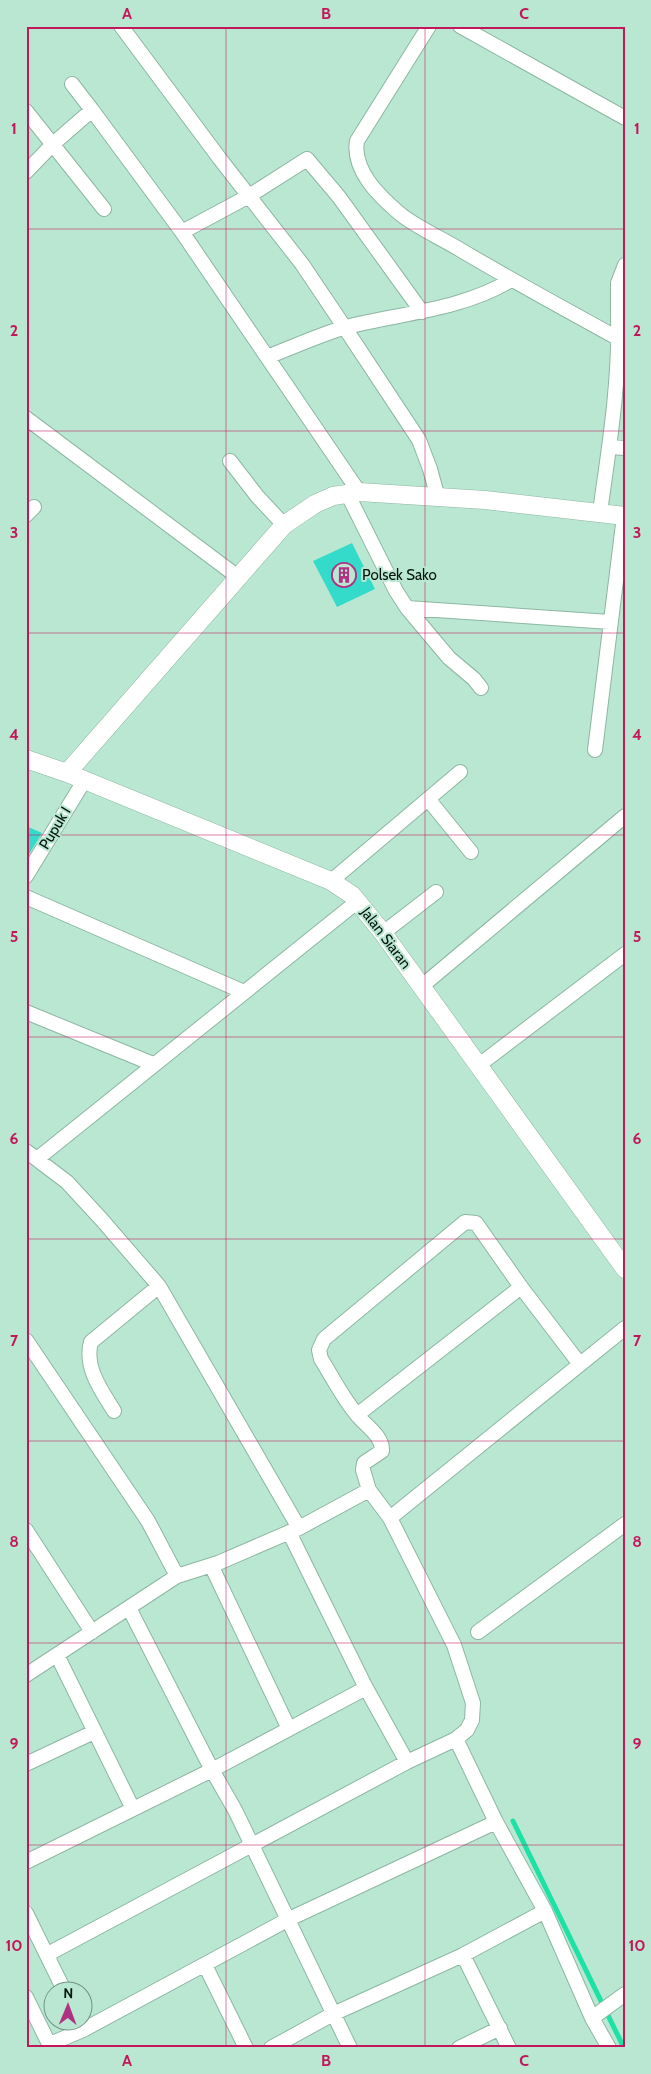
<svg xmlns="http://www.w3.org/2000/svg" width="651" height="2074" font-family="Cabin,sans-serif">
	<rect width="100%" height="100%" fill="#bae7d2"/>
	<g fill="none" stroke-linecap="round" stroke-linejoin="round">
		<path stroke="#1ee1a6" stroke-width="5" d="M513 1821 624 2048"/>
	</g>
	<path fill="#34dbcb" d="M352 543 375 589 337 607 313 561Z
		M26 826 42 833 26 859Z"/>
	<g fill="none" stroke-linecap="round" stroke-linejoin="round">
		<defs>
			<path id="minor" d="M121 26 220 159 302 264 345 328 419 440 430 469 438 498
				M429 26 357 141C352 170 379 196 399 213 414 226 441 238 459 249 511 280 565 309 619 339
				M460 26 625 118
				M72 84 92 110
				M26 111 104 209
				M26 172 53 144 92 110 182 232 359 492
				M182 232 249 196 307 159 339 197 422 312
				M618 316V283L625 265
				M267 357C293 347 319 335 346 327 401 313 462 310 511 280
				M26 418 238 577
				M609 447 625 448
				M230 461 257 496 284 525
				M347 493 396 591 407 608 610 622
				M600 512C609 447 620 381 618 316L625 312
				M26 515 34 507
				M407 608 449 658 474 679 481 688
				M595 750 624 516
				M428 799 471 852
				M26 876 84 781
				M331 881 460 772
				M26 897 244 992
				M383 933 436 892
				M422 986 625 816
				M26 1012 153 1064
				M479 1065 625 954
				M26 1151 67 1182 102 1220 159 1286 299 1528
				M37 1159 358 901
				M26 1340 148 1521 177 1576
				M114 1411C101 1390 84 1367 91 1342L159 1286
				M357 1415 521 1287
				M369 1490 363 1470 364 1463 382 1451C383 1436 366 1426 358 1416 343 1399 333 1378 321 1359L319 1350 324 1339 465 1222 476 1223 521 1287 579 1363
				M390 1518 625 1328
				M26 1530 92 1632
				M289 1532 366 1688 407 1762
				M211 1565 289 1729
				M129 1608 212 1770 235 1810 350 2048
				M478 1632 625 1524
				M57 1655 133 1809
				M26 1675 177 1576 218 1563 299 1528 369 1490 390 1518 454 1645 473 1703 472 1720 467 1730 456 1739 407 1762 48 1954
				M456 1739 496 1822 545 1911 592 2018 609 2048
				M26 1764 94 1732
				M26 1862 212 1770 366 1688
				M26 1913 65 1992
				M463 1955 509 2048
				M205 1965 246 2048
				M26 1997 51 2048
				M592 2018 625 1994
				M50 2044 83 2030 287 1920 496 1822
				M271 2048 333 2014 463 1955 545 1911
				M459 2048 500 2028"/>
			<path id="tertiary" d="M26 759 67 773 331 881 352 895 383 933 625 1269
				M67 773 284 525 315 504 333 496 359 492 485 500 625 516"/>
		</defs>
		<use href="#minor" stroke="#8cb7a3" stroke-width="16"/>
		<use href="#tertiary" stroke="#8cb7a3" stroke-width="19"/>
		<use href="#minor" stroke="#fff" stroke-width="14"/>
		<use href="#tertiary" stroke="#fff" stroke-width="18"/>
	</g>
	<path fill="none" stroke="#c2185b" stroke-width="1" stroke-opacity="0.55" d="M226 26V2048M425 26V2048M26 229H625M26 431H625M26 633H625M26 835H625M26 1037H625M26 1239H625M26 1441H625M26 1643H625M26 1845H625"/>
	<defs>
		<symbol id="building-ring" viewBox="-11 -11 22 22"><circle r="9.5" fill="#bae7d2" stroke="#af3283" stroke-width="1.5"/><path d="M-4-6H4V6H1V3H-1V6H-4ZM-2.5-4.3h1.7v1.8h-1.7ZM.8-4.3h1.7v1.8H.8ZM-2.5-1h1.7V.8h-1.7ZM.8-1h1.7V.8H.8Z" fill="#af3283"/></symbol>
	</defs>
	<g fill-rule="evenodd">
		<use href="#building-ring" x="330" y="561" width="28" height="28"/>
	</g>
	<g text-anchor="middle" stroke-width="4" stroke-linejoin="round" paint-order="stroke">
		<g font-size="15" fill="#05150f" stroke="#bae7d2" text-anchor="start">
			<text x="362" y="580">Polsek Sako</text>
		</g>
		<g font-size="15" fill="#05150f" stroke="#bae7d2">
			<text transform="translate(55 828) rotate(-59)" y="5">Pupuk I</text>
			<text transform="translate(386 938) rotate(53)" y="5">Jalan Siaran</text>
		</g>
	</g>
	<rect width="651" height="2074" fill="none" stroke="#bae7d2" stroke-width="55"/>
	<g transform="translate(68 2006) rotate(1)"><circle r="24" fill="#bae7d2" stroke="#729384"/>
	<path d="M0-4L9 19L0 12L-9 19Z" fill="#af3283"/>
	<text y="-8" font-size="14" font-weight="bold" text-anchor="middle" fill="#05150f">N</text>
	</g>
	<rect x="28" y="28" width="596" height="2018" fill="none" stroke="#c2185b" stroke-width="2"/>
	<g font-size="16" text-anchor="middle" font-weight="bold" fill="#c2185b">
		<text x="127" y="19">A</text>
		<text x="326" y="19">B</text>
		<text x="524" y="19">C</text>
		<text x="14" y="134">1</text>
		<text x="637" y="134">1</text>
		<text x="14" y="336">2</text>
		<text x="637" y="336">2</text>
		<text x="14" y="538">3</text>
		<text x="637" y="538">3</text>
		<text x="14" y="740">4</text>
		<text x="637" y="740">4</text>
		<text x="14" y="942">5</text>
		<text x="637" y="942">5</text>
		<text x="14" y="1144">6</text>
		<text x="637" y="1144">6</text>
		<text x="14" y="1346">7</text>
		<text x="637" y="1346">7</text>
		<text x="14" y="1547">8</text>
		<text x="637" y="1547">8</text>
		<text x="14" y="1749">9</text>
		<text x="637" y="1749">9</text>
		<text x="14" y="1951">10</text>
		<text x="637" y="1951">10</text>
		<text x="127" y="2066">A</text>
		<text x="326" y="2066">B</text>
		<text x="524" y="2066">C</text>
	</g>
</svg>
